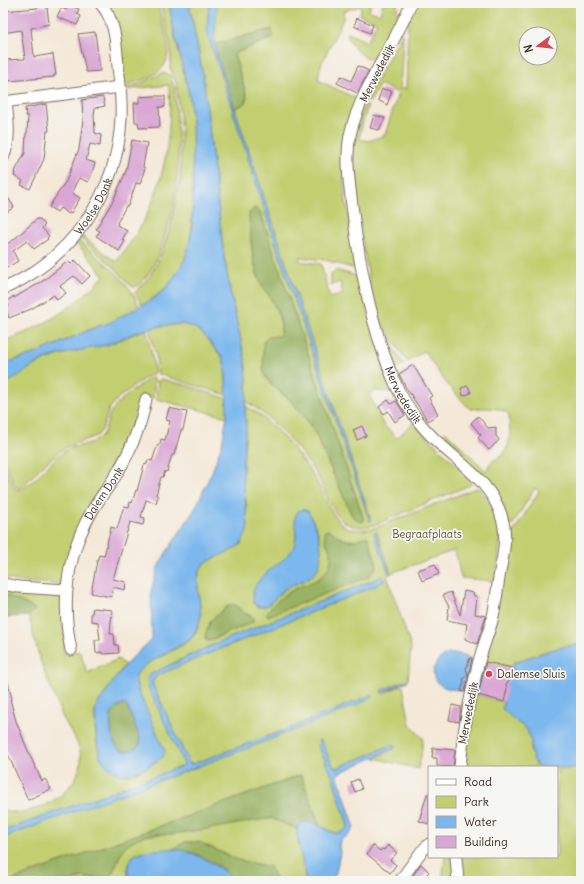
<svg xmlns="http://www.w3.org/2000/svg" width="584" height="884" font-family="Delius,sans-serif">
	<rect width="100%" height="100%" fill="#f6f6f2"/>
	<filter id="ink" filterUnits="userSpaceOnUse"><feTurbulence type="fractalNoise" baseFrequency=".025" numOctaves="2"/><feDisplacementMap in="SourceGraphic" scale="8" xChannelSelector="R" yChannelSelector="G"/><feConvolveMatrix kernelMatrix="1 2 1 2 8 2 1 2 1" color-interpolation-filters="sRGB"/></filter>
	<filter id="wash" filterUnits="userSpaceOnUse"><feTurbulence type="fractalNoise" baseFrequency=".012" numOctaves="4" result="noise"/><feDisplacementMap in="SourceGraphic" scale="16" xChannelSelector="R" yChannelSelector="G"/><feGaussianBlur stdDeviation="0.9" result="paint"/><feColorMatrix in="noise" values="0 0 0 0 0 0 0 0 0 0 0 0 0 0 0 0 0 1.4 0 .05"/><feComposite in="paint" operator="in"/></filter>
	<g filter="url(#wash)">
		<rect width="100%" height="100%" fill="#f4e8d7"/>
		<path fill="#c2cf71" stroke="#7e7c48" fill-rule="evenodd" d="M104 3H157C170 51 183 72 124 85Z
			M160 3H169C172 12 172 23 174 33 179 56 187 78 190 101 194 133 194 166 193 199 192 219 192 240 185 259 177 279 161 295 142 305L135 292 150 276 159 260 170 229 180 179 181 147 180 117 176 82 170 68 171 54 170 43Z
			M189 3H209L207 32 280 257 370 522 371 520 235 109 245 103 247 97 234 54 247 48 273 38 272 29 215 44 214 40 217 3H371L369 11 380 14 383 3H397L398 24 378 59C364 62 353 47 347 36L348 33 367 42 377 22 360 15 361 6 343 11 344 17 320 67 318 80 359 100 343 168 345 196 358 266 352 268 325 260 300 257 299 261 321 264 330 298 343 294 340 282 331 285V275L335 270 353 275 358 278 391 392 374 391 369 394 383 424 397 438 413 423 473 481 470 485 374 525C364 528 353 528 344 522 332 513 325 490 318 477 305 455 269 413 246 402L247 394V378L245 359 231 295 224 256 203 75ZM254 208 260 212 364 520 352 516 316 435 305 417 290 400 270 384 265 376 270 337 279 336C285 328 277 310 272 301 270 296 265 291 262 286 252 266 250 235 249 213Z
			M415 3H581V645C558 645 536 656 514 662L512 668 484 662 510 538 539 491 535 488 513 524H507L500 505 441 438 443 434 446 432 486 471 491 462 503 455 508 446 510 436 509 414C498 406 482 408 470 409L446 383 424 351 407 362 378 317 374 306 355 201 352 147 364 104 368 106 363 121 359 139 369 141 385 135 398 93 380 84 370 102 366 100 402 33 403 40 400 89H406L408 20ZM526 34H550V58H526Z
			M163 73 170 75C175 85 175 97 176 108 181 153 178 197 164 239 159 253 155 266 145 278 142 282 139 286 134 287L131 286 115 268 79 237 81 235 116 262C124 251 132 241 139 229 165 185 172 135 169 85L124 90V88L139 84Z
			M77 239C96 256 132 282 139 307L107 324 98 326 37 353 3 364V341C41 329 77 305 104 276L75 241Z
			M182 324 194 327 202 333 222 357 225 363 227 395 158 374 156 355 149 329 161 326Z
			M146 330 151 350 155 373 146 377 118 398 109 409 102 430 98 435 67 447 60 451 41 467 24 485 19 488 16 487 3 460V386C14 378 25 370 37 364 58 353 82 350 105 345 119 342 132 333 146 330Z
			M382 332 404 364 394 370Z
			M152 377 155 380 153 398 141 395 139 402 141 406 132 433 64 579H62L59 583 56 584 24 582 3 578V466L15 489C25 494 43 469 52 462 57 457 62 452 69 449 79 445 95 444 102 435 107 429 107 419 111 412 117 401 141 384 152 377Z
			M161 379 185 385 222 397 227 399V417L156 399 158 381Z
			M245 406C268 415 308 463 319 486 326 498 331 516 343 525 353 532 364 530 375 528L476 488 481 489 496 513 501 535 496 577 493 581 461 578 455 550 391 573 377 532 374 533 388 571 390 574 387 576 411 647 408 680 383 694 402 685 403 686 410 725 423 738 421 757 418 769 375 758 395 748 396 745 394 744 337 768H335L318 745 332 775 348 823 347 829C334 837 332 830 320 826L301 775 9 881H3V838L88 805 189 770 372 695 291 728 192 764 189 763 152 683 156 676 186 663 375 586 384 581V578L382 576 374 580 200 650 149 675 148 677 184 764 183 766 3 831V809C16 816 35 810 47 804 64 796 80 779 81 759 81 744 70 731 63 718 58 706 53 693 48 681 39 660 34 638 29 616L34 611V608L8 596H3V589L54 594 58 595 62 600 65 644 63 647 64 654 80 651 87 673 118 659 125 665 96 706C94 718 95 740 99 753 101 761 114 775 123 775 136 775 153 764 163 757L138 690C135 680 135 674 142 667 155 658 182 648 192 638 211 616 188 580 203 565 212 556 230 553 241 544L247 507 243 482V463L246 426ZM298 511H308L318 532 320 540 304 581 294 584 288 587 266 606 259 607 254 604 264 575 287 557 295 546 296 530 295 519ZM332 531C338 538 345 541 354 540L376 568 368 577 279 599 296 588 315 582 324 574 330 565 332 557 324 536ZM229 605 237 606 244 613 250 615 254 620 209 641 205 636 211 620Z
			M475 694 504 702 517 722 527 729 531 742V753L537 767H464Z
			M577 766H581V881H463L461 857H557V767L567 769Z
			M271 818 297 829V835L306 881H276L269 867 238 860 199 842H185L174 849 160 850 137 853 131 858 128 871V881H71L81 877 97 879 109 877C115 868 118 857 124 848 128 843 134 840 140 837Z
			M445 857H454L456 881H442Z"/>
		<path fill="#99b263" stroke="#6a6e40" d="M272 29 273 38 247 48 234 54 247 97 245 103 235 109 217 55 215 44Z
			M254 208 260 211 364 520 363 522 359 521 352 516 316 435 305 417 290 400 270 383 265 376 263 371V342L268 337 279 336C285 328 277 310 272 301 270 296 265 291 262 286 252 266 250 235 249 213Z
			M329 530C336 533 341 540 349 541 356 541 362 536 368 537L377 565 373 572 368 577 268 616 267 613C273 603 284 594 295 589 310 581 326 582 331 560 333 551 323 541 325 531Z
			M3 596H8L34 608V611L29 616 3 617Z
			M233 604 237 606 244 613 253 617V622L208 641 206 640 205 636 211 620 227 607Z
			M124 704 127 706 140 738V745C123 758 113 750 111 730 111 723 109 717 113 711 116 707 119 706 124 704Z
			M301 775 320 826 316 824 298 826 297 829 271 818 215 828 173 834H152L140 837 128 844 123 849 113 872 109 877 104 879 81 877 71 881H9Z
			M185 842H199L238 860 270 867 276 881H234L220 867 196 854 174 849Z"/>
		<path fill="#7bb7ed" stroke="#5b7086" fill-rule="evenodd" d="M169 3H189L203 75 224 256 231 295 245 359 247 378V394L245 411 246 426 243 463V482L248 524 247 532 241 544 234 549 207 562 203 565 199 572 198 587 201 616 199 623 192 638 184 643 147 664 139 671 136 675 135 679 138 690 165 751 163 757 143 769 123 775 111 770 103 762 99 754 96 735 95 711 96 706 125 665 152 639 151 591 158 567 166 553 195 509 212 472 222 444 227 416 226 378 224 363 222 357 202 333 194 327 182 324 161 326 137 332 107 345 72 352 52 357 36 364 3 386V364L37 353 98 326 107 324 142 305 153 299 165 289 175 276 185 259 189 244 192 230 193 184 192 123 190 99 172 22ZM124 704 127 706 140 738V745C123 758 113 749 111 730 111 723 109 717 113 711 116 707 119 706 124 704Z
			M209 3H217L214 40 217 55 371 520 370 522 280 257 207 32Z
			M302 509 308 511C317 528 326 549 318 568 311 582 293 582 282 591 277 596 273 603 266 606 262 607 258 606 254 604 246 576 282 568 293 548 299 538 293 525 296 514Z
			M375 532H376L391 574H389L388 571 374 534Z
			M382 576 385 580 375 586 186 663 156 676 152 683 189 763 192 764 291 728 371 695H372L373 698C252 750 126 791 3 838V831L183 766 184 764 148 687 147 679 149 675 219 642 374 580Z
			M581 645V766L567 769 557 767H537L531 753V742L527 729 517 722 502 709 504 700C492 697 480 694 468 691 459 689 448 691 439 684 427 674 436 657 449 654 456 652 463 656 470 658V660L512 670 514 662C536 656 557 645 581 645Z
			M407 680 408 681 381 693 382 690Z
			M319 740 321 741 333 766 337 768 394 744 396 746 395 748 337 774 354 825C354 834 346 836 340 840L339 847 340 853 336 873 330 881H306L297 835 298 826C309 815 325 830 336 834L343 831 348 827 332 775 318 745Z
			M174 849C197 852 218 864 234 881H128C128 874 127 865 131 859 136 849 163 849 174 849Z"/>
		<g id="blocks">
			<path fill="#d9a7d4" d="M67 5 79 9 77 14 81 16 77 25 57 17 61 8 66 10Z
				M45 6V7H47L49 24 31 28 34 57 53 54 56 75H54V77L9 81 6 60 25 59 21 30 3 33V12L4 11 37 8V7Z
				M357 18 373 25 370 33 354 26Z
				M95 32 100 71 86 72 78 34Z
				M358 66 369 71 357 93 337 83 341 76 351 81Z
				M382 89 392 91 387 105 378 100Z
				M154 96H165V107H159L160 127 139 128 138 122H135L134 103H139V97Z
				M102 97 103 98 105 106 95 108 94 115 95 133 101 135 100 146 90 144 86 160 95 163 92 173 88 182 79 178 75 185 72 193 80 198 71 213 70 212 69 214 60 208 57 212 49 207 66 181 79 149 83 120 82 100Z
				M46 104 49 131H47L44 159 30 189 21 185 23 181 14 176 15 174 14 173 25 153 26 133H27L28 116H26L25 108Z
				M374 115 385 118 379 130 370 128Z
				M132 140 147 143 143 167 145 168 140 184 136 183 128 206H126L117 223H118L117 225 127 231 122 240 125 241 119 251 96 236 100 231 96 229 114 199 126 171Z
				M9 199 14 207 3 215V203Z
				M37 219H40L45 225 42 228 49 236 47 238 48 239 34 249 27 241 13 251 18 261 5 269 3 264V246L12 241Z
				M75 260 90 276 82 284 74 276 60 286 66 293 57 300 54 295 31 309 9 318 5 308 9 306 7 301 14 296V298L43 281 68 261 71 264Z
				M413 365 432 396 429 398 438 414 428 421 405 386 399 374Z
				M468 386 471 393 463 396 461 388Z
				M388 400 391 404 396 401 405 415 395 422 388 411 384 414 379 407Z
				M169 408 187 412 183 430H181L174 455H172L167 472 165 471 163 477H161L156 495 158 496 156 503 146 500 141 517 145 518 143 525 130 522 113 579 126 582 125 590 113 587 111 597 91 593 97 561 99 555 104 556 111 527 117 529 124 506 129 507 130 502 132 503 136 490 137 491 144 465 147 464 148 460 152 461 158 444H160L161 439 165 440 170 421 166 420Z
				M478 416 488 428 496 427V436L499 440 489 450 478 438 481 435 471 423Z
				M362 426 366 436 357 440 353 430Z
				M435 564 439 574 422 581 418 570Z
				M464 591 473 593 474 596H477L475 614 486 616 477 644 465 639 467 624 447 620 449 607 443 595 451 592 460 615Z
				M93 608 112 610 110 634H114L115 645H118L119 653 102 654V652L96 653 95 640H100L98 622 91 621V613H92Z
				M470 658H472L465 692 461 691 464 682 463 679 468 675 466 669Z
				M486 662 512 668 510 680 506 684 507 689 504 702 478 695Z
				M3 676H6L12 699H10L16 721 30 756 42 781 45 779 51 789 28 800 3 743Z
				M452 705 461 707 459 722 449 720Z
				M433 748 455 750 453 767 437 766V758H432Z
				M358 779 362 789 355 792 351 782Z
				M427 794H429V824L419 821Z
				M373 845 380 851 382 849 384 850 388 845 397 853 390 860 396 865 390 873 367 854Z
				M421 864 429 872 420 881H409Z"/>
		</g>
	</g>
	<g filter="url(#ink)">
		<use href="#blocks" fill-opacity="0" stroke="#7c6c5f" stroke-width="1"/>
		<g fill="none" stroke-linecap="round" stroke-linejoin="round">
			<defs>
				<g id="street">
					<path id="s1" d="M411 3C394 47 363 85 351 131 345 155 349 181 352 205 359 265 371 327 395 383 401 397 410 410 419 422 445 457 493 476 503 522 507 539 503 555 500 572 497 588 496 605 492 621 488 634 483 647 479 661 470 696 463 731 460 767"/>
					<path d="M3 102 120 87"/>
					<path d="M3 158C11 139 8 121 6 102"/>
					<path id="s2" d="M3 289C71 259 118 193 121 118 122 101 120 83 118 66 116 45 116 20 100 3"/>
					<path d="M3 584 19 587 66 590"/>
					<path id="s3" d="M71 650C61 602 67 554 92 511 99 499 108 488 116 475 130 452 141 426 146 399"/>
					<path d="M456 857 458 881"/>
					<path d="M400 881 421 852 429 844"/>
				</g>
			</defs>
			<use href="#street" stroke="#7c6c5f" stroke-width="13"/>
			<use href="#street" stroke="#fff" stroke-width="11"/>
		</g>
	</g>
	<circle fill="#d1495b" stroke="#f6f6f2" stroke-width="1.5" cx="489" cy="674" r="4"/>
	<g text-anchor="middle" stroke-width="3.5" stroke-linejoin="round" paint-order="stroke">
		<g font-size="11" fill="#3b2a1e" stroke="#f6f6f2">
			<text transform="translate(377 73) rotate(-63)" y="4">Merwededijk</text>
			<text dy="4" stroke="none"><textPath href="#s2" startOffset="125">Woelse Donk</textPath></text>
			<text dy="4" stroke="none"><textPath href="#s1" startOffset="414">Merwededijk</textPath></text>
			<text dy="4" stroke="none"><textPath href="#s3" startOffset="165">Dalem Donk</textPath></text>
			<text transform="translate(468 713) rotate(-79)" y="4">Merwededijk</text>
		</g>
		<g font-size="11" fill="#5d5333" stroke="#f6f6f2">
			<text x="427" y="538">Begraafplaats</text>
		</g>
		<g font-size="11" fill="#3b2a1e" stroke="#f6f6f2" text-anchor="start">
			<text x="497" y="678">Dalemse Sluis</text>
		</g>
	</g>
	<rect width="584" height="884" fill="none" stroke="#f6f6f2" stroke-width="16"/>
	<rect x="428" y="766" width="130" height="92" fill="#f6f6f2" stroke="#aba49d"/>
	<rect x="436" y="779" width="20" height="6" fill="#ffffff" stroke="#aba49d"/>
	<text x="464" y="786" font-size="12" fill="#3b2a1e">Road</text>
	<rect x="436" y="796" width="20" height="12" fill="#c2cf71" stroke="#aba49d"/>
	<text x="464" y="806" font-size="12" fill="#3b2a1e">Park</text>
	<rect x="436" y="816" width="20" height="12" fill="#7bb7ed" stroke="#aba49d"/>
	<text x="464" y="826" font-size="12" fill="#3b2a1e">Water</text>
	<rect x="436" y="836" width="20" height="12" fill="#d9a7d4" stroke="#aba49d"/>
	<text x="464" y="846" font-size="12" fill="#3b2a1e">Building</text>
	<g transform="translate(538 46) rotate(255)"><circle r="19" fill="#f6f6f2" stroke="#aba49d"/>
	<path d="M0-3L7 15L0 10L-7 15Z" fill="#d1495b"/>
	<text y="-6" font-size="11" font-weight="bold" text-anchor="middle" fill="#3b2a1e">N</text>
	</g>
</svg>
